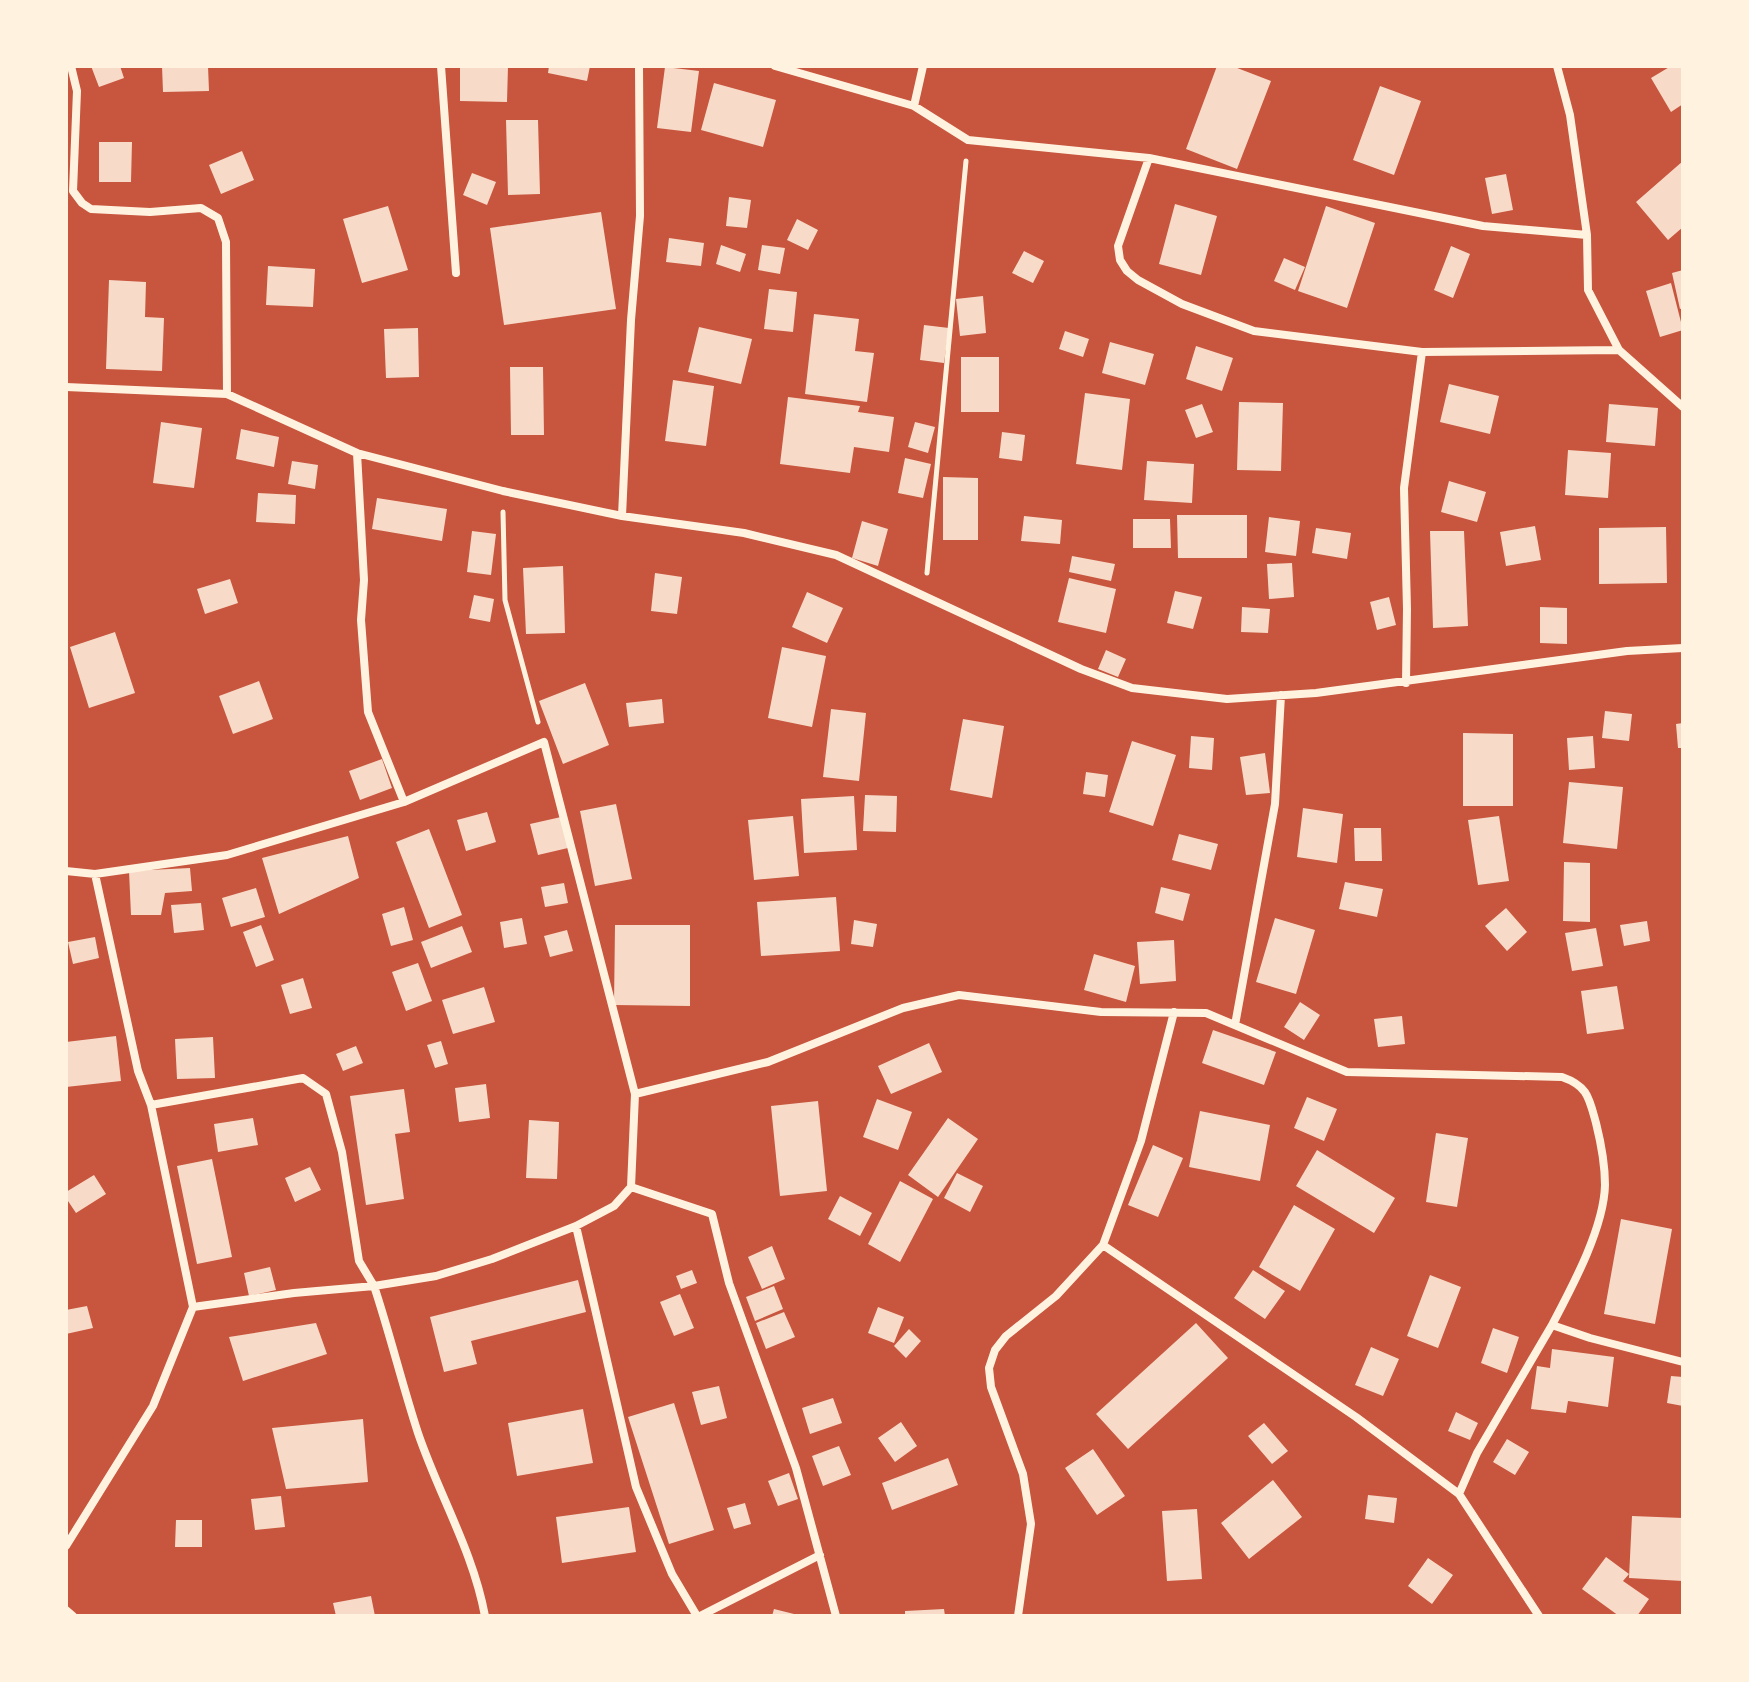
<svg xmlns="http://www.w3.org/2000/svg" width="1749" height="1682" font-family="Poppins,sans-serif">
	<rect width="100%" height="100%" fill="#c8553d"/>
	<path fill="#f7dbc8" d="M91 66H120L124 78 99 87Z
		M162 66H208L209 91 163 92Z
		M460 66H508L507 102 460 101Z
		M549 66H590L587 81 548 73Z
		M1217 66H1232L1271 81 1237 169 1186 149Z
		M1671 66H1683V104L1671 112 1651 78Z
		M665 67 699 71 691 132 657 128Z
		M714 83 776 100 763 147 701 130Z
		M1380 86 1421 101 1394 175 1353 160Z
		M506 120H538L540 194 508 195Z
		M99 142H132L131 182H99Z
		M242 151 254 180 221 194 209 165Z
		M1683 161V227L1668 240 1636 202Z
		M472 173 496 182 487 205 463 195Z
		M1506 174 1513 210 1492 214 1485 178Z
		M729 197 751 200 747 228 726 226Z
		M1175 204 1217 216 1201 275 1159 264Z
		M388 206 408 270 362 283 343 219Z
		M1326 206 1375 223 1347 308 1298 291Z
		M601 212 616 309 504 325 490 228Z
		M797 219 818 230 808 250 787 240Z
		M669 238 704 243 701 266 666 262Z
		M721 245 746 254 740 272 716 264Z
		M762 245 785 248 780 274 758 270Z
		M1451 246 1470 254 1453 298 1434 290Z
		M1024 251 1044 261 1033 283 1012 273Z
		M1284 258 1305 267 1295 290 1274 281Z
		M268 266 315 269 313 307 266 305Z
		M1683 270V308L1680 309 1672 273Z
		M109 280 146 282 145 317 164 318 162 371 106 369Z
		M1671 283 1683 330 1660 337 1646 291Z
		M769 289 797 292 793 332 764 329Z
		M983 296 986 333 960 336 956 299Z
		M814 314 859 319 855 351 874 353 867 402 805 394Z
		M924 325 949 328 944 363 920 360Z
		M699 327 752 339 741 384 688 372Z
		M418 328 419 377 386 378 384 329Z
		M1065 331 1089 339 1083 357 1059 349Z
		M1110 342 1154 354 1145 385 1102 373Z
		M1196 346 1233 358 1222 391 1186 379Z
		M961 357H999V412H961Z
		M510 367H543L544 435H511Z
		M673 380 714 386 706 446 665 441Z
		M1449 384 1499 396 1490 434 1440 422Z
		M1085 393 1130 399 1122 470 1076 464Z
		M788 397 860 406 858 412 894 417 889 452 854 447 850 473 780 464Z
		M1239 402 1283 403 1281 471 1237 470Z
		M1202 404 1213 432 1196 438 1185 410Z
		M1609 404 1658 408 1655 446 1606 442Z
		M161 422 202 428 194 488 153 483Z
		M915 422 935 427 928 453 908 447Z
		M241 429 279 437 274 467 236 459Z
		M1002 432 1025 435 1022 461 999 458Z
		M1568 450 1611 453 1608 498 1565 495Z
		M905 458 931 464 923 498 898 493Z
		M292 461 318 465 315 489 288 484Z
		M1147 461 1194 464 1192 503 1144 500Z
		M943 477 978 478V540H943Z
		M1449 481 1486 492 1477 522 1441 512Z
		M258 493 296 495 295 524 256 522Z
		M377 498 447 509 442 541 372 529Z
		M1177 515H1247V558H1178Z
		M1024 516 1062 520 1060 544 1021 541Z
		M1269 517 1300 521 1296 556 1265 552Z
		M1133 519H1170L1171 548H1133Z
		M862 521 888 529 878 566 852 558Z
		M1535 526 1541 560 1506 566 1500 532Z
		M1666 527 1667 583 1599 584V528Z
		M1316 528 1351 533 1347 559 1312 553Z
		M472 531 496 534 491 575 467 572Z
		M1430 531H1464L1468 626 1433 628Z
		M1072 556 1115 564 1111 581 1069 572Z
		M1292 563 1294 597 1269 599 1267 564Z
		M563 566 565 633 526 634 523 568Z
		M655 573 682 577 677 614 651 611Z
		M1069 578 1116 589 1106 633 1058 622Z
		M230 579 238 603 205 614 197 589Z
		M1175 591 1202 597 1193 629 1167 623Z
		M807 592 843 608 827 643 792 627Z
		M474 595 494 599 490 622 469 618Z
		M1389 597 1396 625 1377 630 1370 602Z
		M1242 607 1270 609 1268 633 1241 632Z
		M1540 607 1567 608V644L1540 643Z
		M115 632 135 693 89 708 70 647Z
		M782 647 826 656 812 727 768 718Z
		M1106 650 1126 659 1118 677 1098 669Z
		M259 681 273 719 233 734 219 696Z
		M585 683 609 745 563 764 539 701Z
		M662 699 664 723 629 727 626 703Z
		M831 709 866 713 859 781 823 777Z
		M1605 711 1632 714 1629 741 1602 738Z
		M963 719 1004 726 992 798 950 790Z
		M1683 723V748H1678L1676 724Z
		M1463 733 1513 734V806H1463Z
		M1191 736 1214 738 1212 770 1189 768Z
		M1593 736 1595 768 1569 770 1567 738Z
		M1132 741 1176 755 1153 826 1109 812Z
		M1265 753 1270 793 1246 795 1240 757Z
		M382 759 392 788 360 800 349 771Z
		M1086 772 1108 775 1105 797 1083 794Z
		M1569 782 1623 787 1617 849 1563 843Z
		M865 795 897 796 896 832 863 831Z
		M854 796 857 850 804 853 801 799Z
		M616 804 632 879 595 886 580 811Z
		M1303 808 1343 814 1337 863 1297 857Z
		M487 812 496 842 466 851 457 820Z
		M793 816 799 876 754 880 748 820Z
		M1499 816 1509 881 1478 885 1468 820Z
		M561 817 568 848 538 855 530 824Z
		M1354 828H1381L1382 861H1355Z
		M429 829 462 915 429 928 396 842Z
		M1179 834 1218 844 1211 870 1172 860Z
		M348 836 359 878 279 914 262 858Z
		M1564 862 1590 863V922L1563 921Z
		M190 868 192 891 165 893 161 915H131L129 871Z
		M1345 882 1383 889 1377 917 1339 909Z
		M564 883 568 903 545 907 541 887Z
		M1161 887 1190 894 1183 921 1155 913Z
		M256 888 265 917 231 927 222 898Z
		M836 897 840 951 761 956 757 902Z
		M201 903 204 930 174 933 171 905Z
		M404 907 413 940 391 946 382 914Z
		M1506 908 1527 932 1507 951 1485 926Z
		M522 918 527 944 504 948 500 922Z
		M1275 918 1315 930 1296 994 1256 982Z
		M854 920 877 924 873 947 851 944Z
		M1647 921 1650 941 1624 946 1620 925Z
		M261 925 274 960 256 967 243 932Z
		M615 925H690V1006L614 1005Z
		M462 926 472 952 431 968 421 942Z
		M1596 928 1603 966 1572 971 1565 933Z
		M567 930 573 951 550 957 544 936Z
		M95 937 99 958 73 964 68 942Z
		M1174 940 1176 981 1140 984 1137 942Z
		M1094 954 1135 966 1126 1002 1084 990Z
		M418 963 432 1001 406 1011 392 972Z
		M303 978 312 1008 290 1014 281 985Z
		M1617 986 1624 1029 1587 1034 1581 991Z
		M484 987 495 1022 453 1034 442 1000Z
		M1300 1002 1320 1015 1304 1040 1284 1027Z
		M1402 1016 1405 1044 1378 1047 1374 1019Z
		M1213 1030 1276 1052 1264 1085 1202 1063Z
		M116 1036 121 1081 66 1087V1042Z
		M213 1037 215 1078 177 1079 175 1039Z
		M441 1041 448 1064 435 1068 427 1045Z
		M929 1043 942 1072 891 1094 878 1066Z
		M356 1046 363 1063 343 1071 336 1054Z
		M486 1084 490 1118 459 1122 455 1088Z
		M404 1089 410 1132 395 1134 404 1199 366 1205 350 1096Z
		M1307 1097 1337 1109 1324 1141 1294 1128Z
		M877 1099 912 1112 898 1150 863 1137Z
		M818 1101 827 1191 780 1196 771 1106Z
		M1200 1111 1270 1125 1260 1181 1189 1167Z
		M253 1118 258 1145 218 1152 214 1124Z
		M948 1118 978 1139 938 1197 908 1175Z
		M529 1120 559 1122 557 1179 526 1178Z
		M1436 1133 1468 1138 1457 1207 1426 1202Z
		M1153 1145 1183 1158 1158 1217 1128 1205Z
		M1317 1150 1395 1198 1374 1233 1296 1186Z
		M212 1159 232 1257 197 1264 177 1166Z
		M310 1167 321 1190 295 1202 285 1178Z
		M957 1173 983 1186 970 1212 944 1198Z
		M94 1175 106 1194 76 1213 66 1198V1192Z
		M900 1181 933 1199 900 1262 868 1244Z
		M840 1196 872 1213 860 1236 828 1219Z
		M1294 1205 1335 1229 1300 1291 1259 1267Z
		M1621 1219 1672 1229 1655 1324 1604 1314Z
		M772 1246 785 1279 762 1289 748 1257Z
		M270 1267 276 1290 249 1296 244 1273Z
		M692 1270 697 1283 681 1289 676 1276Z
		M1253 1270 1285 1291 1265 1319 1234 1298Z
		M1430 1275 1461 1287 1438 1348 1407 1336Z
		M578 1280 586 1312 471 1341 477 1364 444 1372 430 1317Z
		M774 1286 783 1309 755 1321 746 1297Z
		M680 1294 694 1328 674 1336 660 1302Z
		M87 1306 93 1328 66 1334V1310Z
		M878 1307 904 1317 894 1343 868 1333Z
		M784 1312 795 1337 766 1349 756 1323Z
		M316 1323 327 1354 243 1381 229 1337Z
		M1196 1323 1228 1358 1128 1449 1096 1414Z
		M1493 1328 1519 1337 1507 1373 1481 1363Z
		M909 1329 921 1341 906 1358 894 1346Z
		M1371 1347 1399 1359 1383 1396 1355 1385Z
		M1552 1349 1614 1357 1608 1407 1568 1401 1566 1413 1531 1409 1537 1366 1550 1368Z
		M1671 1376 1683 1377V1406L1667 1403Z
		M719 1386 727 1418 701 1425 692 1392Z
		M833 1398 842 1423 810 1434 802 1408Z
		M674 1403 714 1530 669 1544 628 1417Z
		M583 1409 593 1463 517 1476 508 1423Z
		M1456 1412 1478 1423 1470 1440 1448 1431Z
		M363 1419 368 1482 286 1489 272 1428Z
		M901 1422 917 1446 895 1462 878 1438Z
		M1264 1423 1288 1451 1272 1464 1248 1436Z
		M1507 1439 1529 1452 1515 1475 1493 1462Z
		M839 1446 851 1475 823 1486 812 1456Z
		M1093 1449 1125 1496 1097 1515 1065 1468Z
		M948 1458 958 1485 892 1510 882 1483Z
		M789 1473 798 1499 778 1506 768 1481Z
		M1273 1480 1302 1517 1249 1559 1221 1523Z
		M1368 1495 1397 1498 1394 1523 1365 1519Z
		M281 1496 285 1527 255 1530 251 1499Z
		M745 1503 751 1524 734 1529 727 1508Z
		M629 1507 636 1552 562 1563 556 1517Z
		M1197 1509 1202 1579 1167 1581 1162 1511Z
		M1632 1516 1683 1518V1581L1629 1578Z
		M176 1520H202V1547H175Z
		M1606 1557 1629 1574 1623 1581 1649 1599 1637 1616H1619L1582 1589Z
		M1428 1558 1453 1575 1432 1604 1408 1586Z
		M371 1596 375 1616H336L333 1603Z
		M774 1609 798 1615V1616H772Z
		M944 1609 945 1616H905V1611Z"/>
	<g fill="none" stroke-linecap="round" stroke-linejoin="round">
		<path stroke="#fff3e0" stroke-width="5" d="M503 512 505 600 538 722
			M927 573 966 161"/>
		<path stroke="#fff3e0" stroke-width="8" d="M71 66 77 91 73 191 82 203 91 209 150 212 201 208 218 218 226 242 227 394
			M441 66 456 273
			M775 66 914 106 968 140 1149 158 1483 226 1587 235
			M1557 66 1570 115 1587 235 1588 290 1619 350 1683 407
			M914 106 923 66
			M1149 158 1118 246 1120 260 1127 271 1138 280 1182 304 1254 331 1422 352
			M66 387 227 394 357 453 503 491 622 516 744 533 836 555 1081 669 1132 688 1227 699 1316 693 1627 651 1683 648
			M357 453 364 580 361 620 368 712 404 802
			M622 516 631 320 640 216 639 66
			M1406 683 1407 609 1404 488 1422 352 1619 350
			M66 871 95 874 227 855 404 802 544 742 635 1094 631 1187 614 1206 576 1226 492 1259 436 1276 374 1286C390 1334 402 1384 418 1433 439 1495 473 1551 485 1616
			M1235 1025 1275 804 1281 695
			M635 1094 768 1062 903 1008 959 995 1101 1012 1206 1013 1347 1072 1562 1077C1588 1086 1589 1098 1596 1123 1601 1143 1605 1165 1605 1185 1604 1228 1572 1287 1552 1325L1590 1338 1683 1362
			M151 1105 193 1307
			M631 1187 712 1214 729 1283 796 1468 836 1616
			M576 1226 636 1487 672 1574 697 1616
			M1103 1245 1356 1417 1459 1494 1539 1616
			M1459 1494 1477 1453 1552 1325
			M66 1546 153 1406 193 1307 294 1293 374 1286 359 1261 342 1152 326 1094 303 1078 151 1105 138 1071 95 874
			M66 1610 73 1616
			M700 1616 820 1555
			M1018 1616 1031 1524 1023 1474 991 1387 989 1368 995 1350 1006 1336 1056 1296 1103 1245 1141 1141 1174 1012"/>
	</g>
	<rect width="1749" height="1682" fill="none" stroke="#fff3e0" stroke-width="136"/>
</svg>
